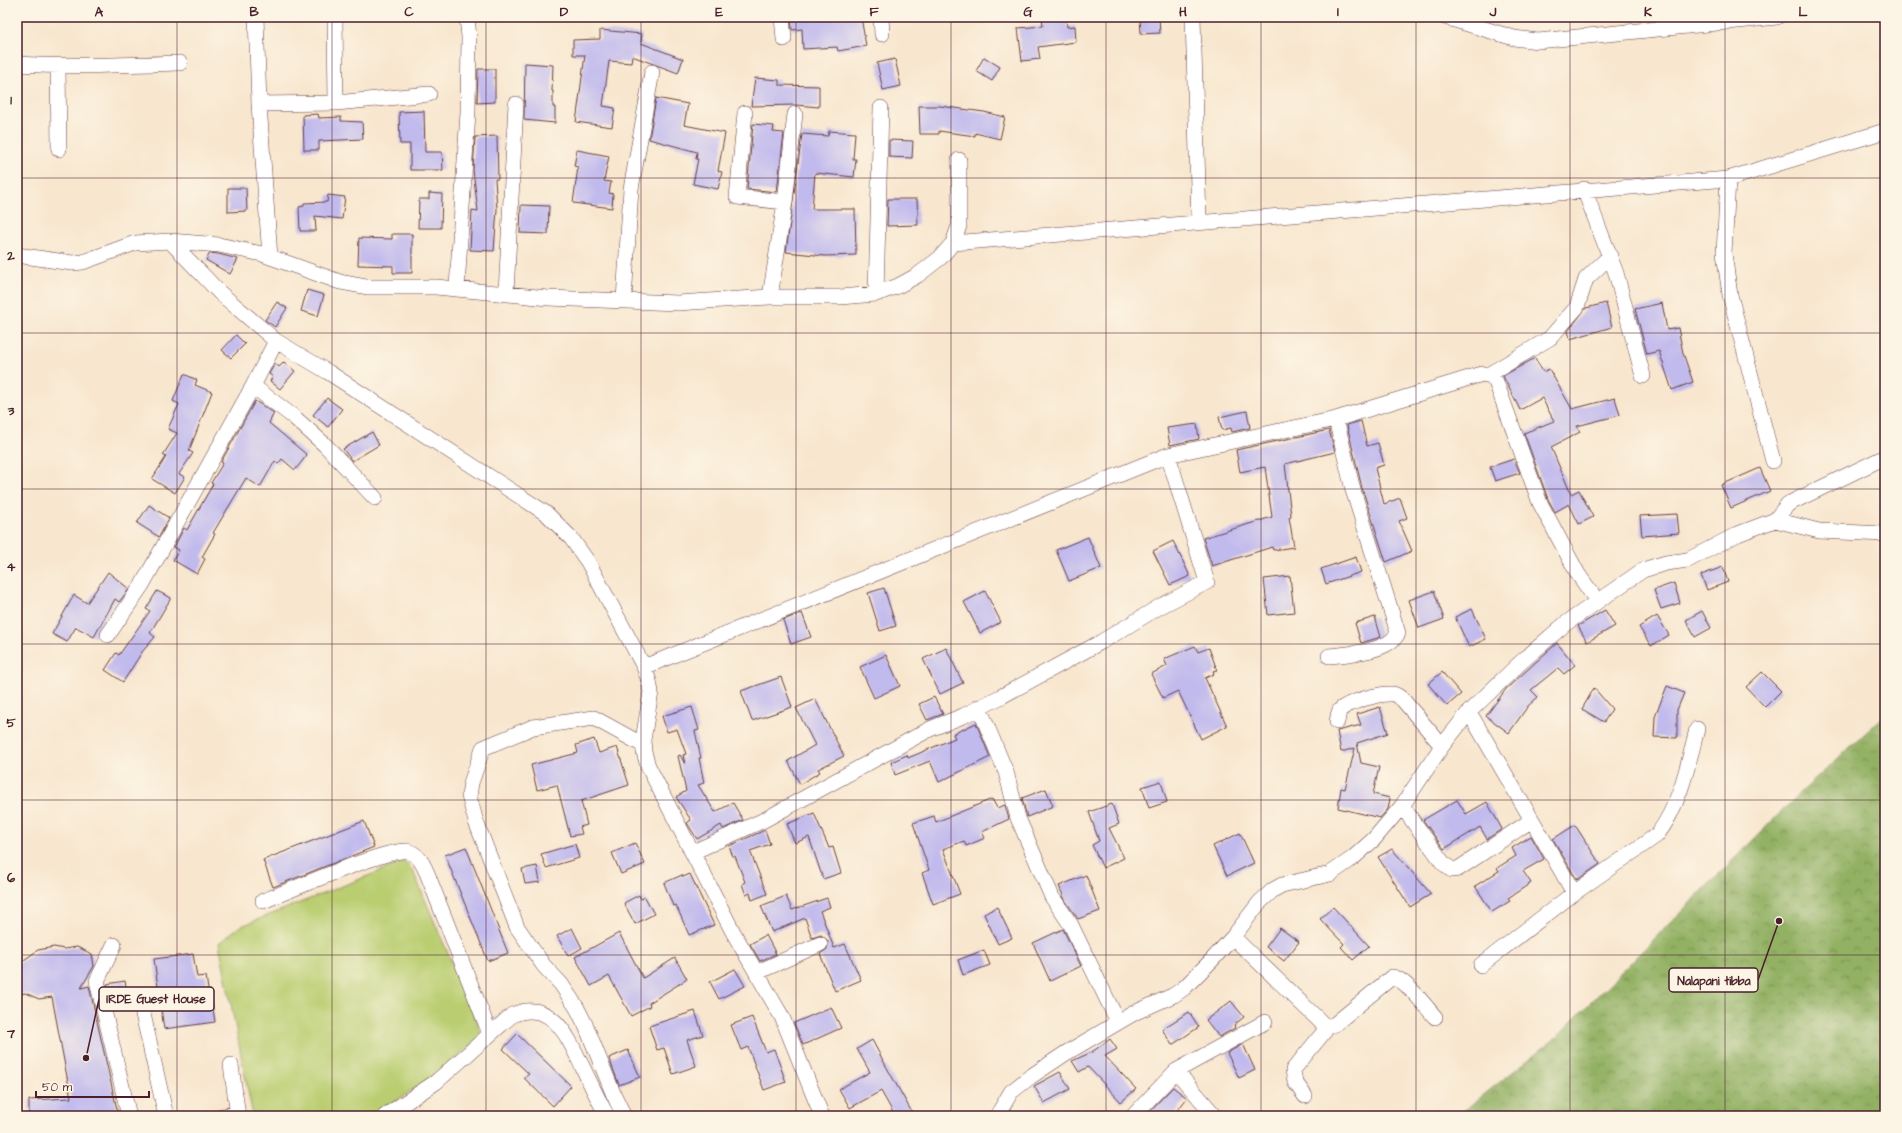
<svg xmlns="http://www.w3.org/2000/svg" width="1902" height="1133" font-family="'Architects Daughter',sans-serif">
	<defs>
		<pattern id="forest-crowns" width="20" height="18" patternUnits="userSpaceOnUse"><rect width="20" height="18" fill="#93b163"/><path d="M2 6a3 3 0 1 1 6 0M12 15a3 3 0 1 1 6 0" fill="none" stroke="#7a8f52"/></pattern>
	</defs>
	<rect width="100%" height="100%" fill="#fcf5e5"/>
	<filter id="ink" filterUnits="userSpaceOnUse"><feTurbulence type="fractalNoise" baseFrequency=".025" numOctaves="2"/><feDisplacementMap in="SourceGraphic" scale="8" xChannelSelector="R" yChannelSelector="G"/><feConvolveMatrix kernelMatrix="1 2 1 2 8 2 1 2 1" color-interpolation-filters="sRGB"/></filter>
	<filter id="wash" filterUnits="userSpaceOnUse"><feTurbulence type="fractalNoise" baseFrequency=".012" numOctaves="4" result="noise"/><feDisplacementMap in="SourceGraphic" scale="16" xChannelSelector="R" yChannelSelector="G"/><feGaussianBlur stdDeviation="0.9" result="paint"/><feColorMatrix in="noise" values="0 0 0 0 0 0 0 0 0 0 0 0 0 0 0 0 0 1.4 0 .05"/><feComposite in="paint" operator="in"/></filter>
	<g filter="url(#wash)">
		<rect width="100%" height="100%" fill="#f8e6ce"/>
		<path fill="url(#forest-crowns)" stroke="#6e6847" d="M1885 715V1116H1457L1552 1041 1792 801Z"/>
		<path fill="#bace71" stroke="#82764e" d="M403 862 407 864 412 869 480 1029V1038L439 1072 374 1116H253L219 943 239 927Z"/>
		<g id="blocks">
			<path fill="#c1baed" d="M791 17H861L866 46 838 51 837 47 803 49 802 29 792 30Z
				M1042 17H1066L1067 27 1075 26 1076 42 1038 47 1040 59 1022 61 1018 28 1043 26Z
				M1140 17H1159L1160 33 1141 34Z
				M600 30 642 34 641 43 683 59 678 73 632 56 631 63 609 61 603 106 615 108 612 127 576 122 585 55H573V40L600 39Z
				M984 57 1000 67 992 81 976 71Z
				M895 59 901 86 883 90 877 63Z
				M525 63 553 65 552 91H553V107H555V123L524 120Z
				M478 69H495V102L477 103Z
				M755 78 779 80V85L819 86V107L796 105 751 106Z
				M656 98 688 104 684 125 725 133 718 171 722 172 718 189 693 184 698 159H696L697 152 649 139Z
				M919 106H940L984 112 1005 117 1000 139 975 133V136L939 131V134H920Z
				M424 111 425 152H442L443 170H410V144H400L399 112Z
				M318 114 319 118 341 117V121L362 122 363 139 319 141V150H304L303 115Z
				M753 124 774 126 773 132 784 133 777 192 747 189Z
				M829 131 855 133 853 159H856L854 177 815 173 812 209H855L856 255 825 256 786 252 802 134 828 136Z
				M497 136 498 179H495L497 209 494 251 470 250 472 210 478 211 473 170 475 137Z
				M889 140 913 141 912 158 889 157Z
				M577 150 609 156 604 181 611 182 609 193 613 194 612 208 573 203 578 167 574 166Z
				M228 188H246L247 211 228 212Z
				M429 193 442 194 441 228H418L419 199H429Z
				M328 195 345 197 342 219 315 216 316 231H300L299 207 304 206V203L327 202Z
				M888 199H917L918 225 887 226Z
				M521 205 549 206 548 234 520 233Z
				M392 234H412V273H393V266L358 265 359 238 392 239Z
				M210 253 218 254 238 259 230 274 206 260Z
				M307 290 324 295 318 316 301 311Z
				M277 302 287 308 275 327 265 320Z
				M1606 303 1612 327 1570 339 1568 331 1586 308Z
				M1662 303 1667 330 1678 328 1683 353 1693 382 1672 390 1659 351 1647 354 1635 309Z
				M236 335 245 344 231 358 222 350Z
				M1535 358 1543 372 1549 369 1572 409 1615 398 1620 415 1577 426 1580 432 1551 447 1571 494 1579 490 1593 517 1579 524 1569 504 1555 512 1548 499 1524 433 1554 421 1542 398 1520 410 1503 376Z
				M284 362 295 371 280 389 270 381 273 377 269 374 275 363 279 367Z
				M184 374 197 380 195 385 212 392 189 451 193 453 179 474 185 477 175 493 152 479 166 457 163 455 177 433 168 429 179 404 173 401Z
				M327 398 342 409 328 427 313 415Z
				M255 401 274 413 269 423 307 455 295 470 282 459 278 464 275 461 260 487 246 478 213 533 215 534 202 557 205 559 197 574 173 560 179 550 174 547 184 528 187 530 213 484 211 483 223 463 221 462Z
				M1247 411 1250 428 1232 432 1231 428 1222 430 1219 417Z
				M1361 421 1367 446 1378 443 1384 465 1375 468 1384 504 1400 498 1407 518 1399 521 1412 551 1386 562 1362 488 1347 425Z
				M1197 424 1199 439 1170 445 1167 428Z
				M1329 430 1335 452 1285 464 1291 516 1289 517 1294 547 1273 550 1272 547 1212 566 1203 538 1272 517 1265 467 1240 472 1236 450Z
				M372 432 379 445 352 461 343 449Z
				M1514 459 1520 473 1495 481 1490 467Z
				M1760 468 1770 491 1731 508 1721 485Z
				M149 505 169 518 159 537 137 523Z
				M1677 514 1679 533 1642 536 1640 516Z
				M1088 537 1101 568 1069 581 1056 550Z
				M1173 541 1190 576 1170 585 1153 551Z
				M1356 557 1361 572 1326 584 1321 569Z
				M1723 567 1728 582 1707 590 1701 575Z
				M108 572 129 589 119 602 115 599 94 637 76 627 67 642 52 634 74 595 87 603Z
				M1290 576 1294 612 1268 615 1264 579Z
				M1674 583 1680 603 1661 609 1654 590Z
				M884 588 896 626 880 631 868 593Z
				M157 591 171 598 150 633 155 637 142 652 123 682 105 670 116 653 119 655 150 611 146 609Z
				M985 591 1001 622 980 633 964 602Z
				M1434 591 1444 619 1419 628 1409 600Z
				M1472 609 1486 639 1469 647 1455 617Z
				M1605 610 1615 626 1587 642 1578 626Z
				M1702 611 1711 628 1695 637 1686 620Z
				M802 613 811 637 791 644 783 620Z
				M1657 616 1669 635 1651 646 1639 627Z
				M1375 617 1381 637 1361 643 1355 623Z
				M1557 643 1575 665 1564 674 1558 668 1531 690 1538 697 1528 706 1509 733 1486 716 1506 689Z
				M1195 646 1198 652 1209 648 1217 670 1213 671 1214 674 1205 678 1227 726 1201 739 1178 691 1163 698 1151 674 1167 666 1164 659Z
				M946 648 963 683 940 694 923 659Z
				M886 655 900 686 874 698 860 667Z
				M1442 672 1461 694 1447 706 1428 684Z
				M1762 672 1781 691 1765 707 1746 687Z
				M781 677 792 707 752 721 741 691Z
				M1667 686 1684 693 1677 710V738L1654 737 1655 717Z
				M1594 688 1612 709 1604 722 1582 709Z
				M934 697 943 714 927 720 919 704Z
				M815 699 844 756 818 769 820 772 800 784 788 761 815 745 796 708Z
				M692 707 699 730 695 731 701 758H699L704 783 698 785 715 812 733 803 743 820 723 829 721 825 697 839 687 823 691 820 676 797 686 791 678 756 680 755 685 764 683 755 686 754 677 729 667 732 662 716Z
				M1380 707 1388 733 1357 743 1361 763 1379 767 1373 794 1390 798 1388 809 1380 818 1338 808 1341 788 1345 789 1355 748 1341 752 1337 731 1361 725 1357 714Z
				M976 723 990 757 939 782 930 761 895 775 891 762 907 755 908 758 955 738 953 734Z
				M594 739 599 753 617 747 629 785 581 801 587 825 580 827 582 834 570 836 557 785 537 790 531 765 578 753 576 745Z
				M1161 781 1167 802 1149 808 1142 787Z
				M1046 789 1053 806 1027 817 1022 798Z
				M992 799 997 808 1005 805 1009 819 982 832 985 838 966 846 964 841 943 849 960 894 933 904 922 873 929 870 913 823 934 816 936 822Z
				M1457 800 1466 814 1487 802 1502 829 1487 839 1480 827 1444 849 1423 820Z
				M1112 804 1119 824 1109 828 1124 858 1103 868 1092 845 1099 841 1089 812Z
				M814 813 829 848 833 847 841 873 823 879 809 837 795 843 787 824Z
				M364 821 374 847 273 887 263 860Z
				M1575 825 1600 864 1577 880 1553 839Z
				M765 830 770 844 750 851 767 894 752 900 750 893 746 895 742 884 745 882 735 856 733 857 729 846Z
				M1240 833 1254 863 1227 876 1213 846Z
				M1531 836 1544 859 1523 871 1531 883 1508 898 1510 901 1492 912 1475 886 1499 871 1497 868 1516 856 1512 848Z
				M635 843 645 864 621 874 612 853Z
				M575 844 579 858 546 868 541 854Z
				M466 847 508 953 488 961 445 855Z
				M1392 849 1431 894 1410 907 1378 857Z
				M537 866 540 882 525 884 522 869Z
				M690 874 714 925 689 935 676 905 673 906 664 883 682 875 683 877Z
				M1086 875 1100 911 1078 919 1065 900 1059 886Z
				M639 895 641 899 645 897 654 914 635 924 624 903Z
				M786 896 792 910 827 898 830 907 820 911 834 948 845 944 861 980 835 991 820 954 827 949 828 941 821 935 812 938 805 918 772 932 761 906Z
				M997 907 1012 938 998 944 984 914Z
				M1333 907 1369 946 1353 960 1341 947 1344 944 1320 919Z
				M572 928 582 948 568 956 557 936Z
				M1280 928 1299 942 1284 961 1266 947Z
				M1063 929 1081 966 1050 981 1033 943Z
				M619 933 643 978 675 958 687 979 649 1003 650 1006 631 1016 609 976 591 986 575 957Z
				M766 935 776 954 760 961 750 944Z
				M54 947 64 949 77 947 92 954 94 966 81 988 89 986 118 1114 109 1116H29V1100L71 1098 52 997 39 999 25 993 17 995V965L38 950Z
				M984 950 990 965 963 975 958 960Z
				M193 954 197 977 206 976 210 1003 212 1002 215 1022 164 1029 154 959Z
				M735 969 745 986 719 999 710 982Z
				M125 981 129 1003 112 1006 107 984Z
				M1231 1001 1244 1017 1234 1025 1235 1028 1219 1037 1206 1020Z
				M831 1007 841 1028 803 1045 794 1023Z
				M695 1011 703 1035 687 1040 696 1066 673 1074 664 1048 657 1050 649 1026Z
				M1189 1012 1199 1027 1172 1045 1162 1029Z
				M752 1017 766 1052 774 1049 786 1082 764 1090 748 1047 741 1050 731 1025Z
				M517 1034 571 1086 553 1106 524 1078 529 1074 503 1049Z
				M1110 1039 1117 1049 1105 1056 1136 1089 1121 1102 1088 1067 1079 1072 1072 1061 1092 1052Z
				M872 1040 886 1066 914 1116H895L881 1091 850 1108 839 1089 870 1072 857 1049Z
				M1243 1044 1255 1070 1239 1078 1227 1053Z
				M628 1050 640 1077 619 1085 609 1058Z
				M1060 1072 1070 1089 1044 1103 1034 1086Z
				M1173 1087 1187 1098 1173 1116H1145Z"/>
		</g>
	</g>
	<g filter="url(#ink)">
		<use href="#blocks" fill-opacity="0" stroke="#643d43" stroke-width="1"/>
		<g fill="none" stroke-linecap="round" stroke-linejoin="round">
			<defs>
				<path id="minor" d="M256 17 259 104 270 257
					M335 17 336 103
					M782 17 784 39
					M881 17 882 34
					M1193 17 1199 222
					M1445 17 1514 38 1538 41 1777 17
					M17 64C72 67 125 65 180 63
					M58 66 59 149
					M259 104 336 103 429 94
					M745 113 737 197 785 202
					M1728 179 1724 253 1730 295 1773 461
					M1584 189 1616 273 1643 376
					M170 241 220 293 276 341 328 372 547 514 571 538 588 562 644 667 649 681 651 692 643 740 644 752 648 766 733 932 782 1017 822 1116
					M953 243 1728 179 1885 131
					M17 255 72 263 83 262 135 243 170 241 219 245 262 254 340 282 367 287H436L548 298 678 303 770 297H840L876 294 898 286 918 275 940 258 953 243 959 226V160
					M457 288 468 112 469 37 467 17
					M506 293 516 104
					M876 294 881 108
					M770 297 785 202 795 114
					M624 300 631 189 652 72
					M1488 375 1550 338 1577 307 1586 279 1610 256
					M253 386 295 418 325 445 375 498
					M1775 520 1819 531 1885 534
					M108 635 142 585 253 386 276 341
					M1329 656C1348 654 1389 652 1398 633L1353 490 1336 419
					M644 667 1168 455 1336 419 1482 374 1491 376 1496 382 1540 503 1578 574 1597 601
					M979 707 1006 772 1018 818 1052 897 1071 925 1118 1022
					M1469 712 1532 820
					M1337 722C1338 718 1338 713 1340 710 1348 702 1380 693 1392 694 1397 694 1399 697 1403 700L1442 746
					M1402 806 1443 863 1452 870 1458 869 1532 820 1574 893 1657 835C1680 805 1688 765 1697 729
					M693 852 764 820 930 729 963 716 1002 696 1101 642 1159 607 1207 582 1168 455
					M263 901C289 891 387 848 407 851 418 853 423 864 427 873L490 1034
					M1233 937 1325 1026 1328 1027 1335 1024 1392 977C1405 978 1425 1006 1435 1017
					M114 945 97 981 129 1116
					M1481 965 1574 893
					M758 972 820 944
					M140 1001 166 1116
					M231 1065 238 1116
					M1176 1071 1215 1116
					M1305 1096 1295 1082 1293 1070 1328 1027
					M222 1116 237 1114
					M385 1116 436 1082 512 1015C552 998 568 1037 582 1066 590 1083 598 1099 607 1116
					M624 1116 613 1093 586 1026 577 1008 561 984 544 966 517 927 476 822 469 796 471 783 483 748 533 727 594 718 643 745
					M997 1116 1011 1092 1030 1077 1066 1053 1134 1013 1174 995 1184 988 1211 961 1233 937 1259 903 1273 890 1282 885 1330 874 1353 858 1374 839 1402 806 1442 746 1469 712 1520 663 1565 624 1643 570 1666 563 1688 560 1738 534 1775 520 1788 504 1885 457
					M1133 1116 1176 1071 1265 1022"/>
			</defs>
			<use href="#minor" stroke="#643d43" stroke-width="16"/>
			<use href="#minor" stroke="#fff" stroke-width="15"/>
		</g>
	</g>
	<path fill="none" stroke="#4a1f2b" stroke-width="1" stroke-opacity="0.55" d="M177 17V1116M332 17V1116M486 17V1116M641 17V1116M796 17V1116M951 17V1116M1106 17V1116M1261 17V1116M1416 17V1116M1570 17V1116M1725 17V1116M17 178H1885M17 333H1885M17 489H1885M17 644H1885M17 800H1885M17 955H1885"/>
	<path fill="none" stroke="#4a1f2b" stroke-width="1.5" d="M1779 921L1758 980M86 1058L99 999"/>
	<g fill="#4a1f2b" stroke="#fcf5e5" stroke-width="1.5">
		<circle cx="1779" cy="921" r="4"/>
		<circle cx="86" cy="1058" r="4"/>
	</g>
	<g fill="#fcf5e5" stroke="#4a1f2b" stroke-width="1.5">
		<rect x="1669" y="968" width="89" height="24" rx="4"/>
		<rect x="99" y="987" width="115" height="24" rx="4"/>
	</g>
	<g font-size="12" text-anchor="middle" font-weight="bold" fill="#4a1f2b">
		<text x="1714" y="985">Nalapani tibba</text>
		<text x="156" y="1003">IRDE Guest House</text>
	</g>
	<rect width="1902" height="1133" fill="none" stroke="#fcf5e5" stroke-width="44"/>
	<path d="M36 1091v6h113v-6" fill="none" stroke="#4a1f2b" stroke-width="2"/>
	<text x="42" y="1091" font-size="12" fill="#4a1f2b" stroke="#fcf5e5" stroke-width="3" paint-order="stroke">50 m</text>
	<rect x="22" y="22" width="1858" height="1089" fill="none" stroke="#4a1f2b" stroke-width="1.5"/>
	<g font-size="13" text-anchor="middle" font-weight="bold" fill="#4a1f2b">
		<text x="99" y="16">A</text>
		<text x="254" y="16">B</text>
		<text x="409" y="16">C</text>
		<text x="564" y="16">D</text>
		<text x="719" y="16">E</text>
		<text x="874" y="16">F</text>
		<text x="1028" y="16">G</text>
		<text x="1183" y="16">H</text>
		<text x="1338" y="16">I</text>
		<text x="1493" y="16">J</text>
		<text x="1648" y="16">K</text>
		<text x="1803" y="16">L</text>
		<text x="11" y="104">1</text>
		<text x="11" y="260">2</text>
		<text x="11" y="415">3</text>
		<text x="11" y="571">4</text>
		<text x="11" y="727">5</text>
		<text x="11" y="882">6</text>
		<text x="11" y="1038">7</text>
	</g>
</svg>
